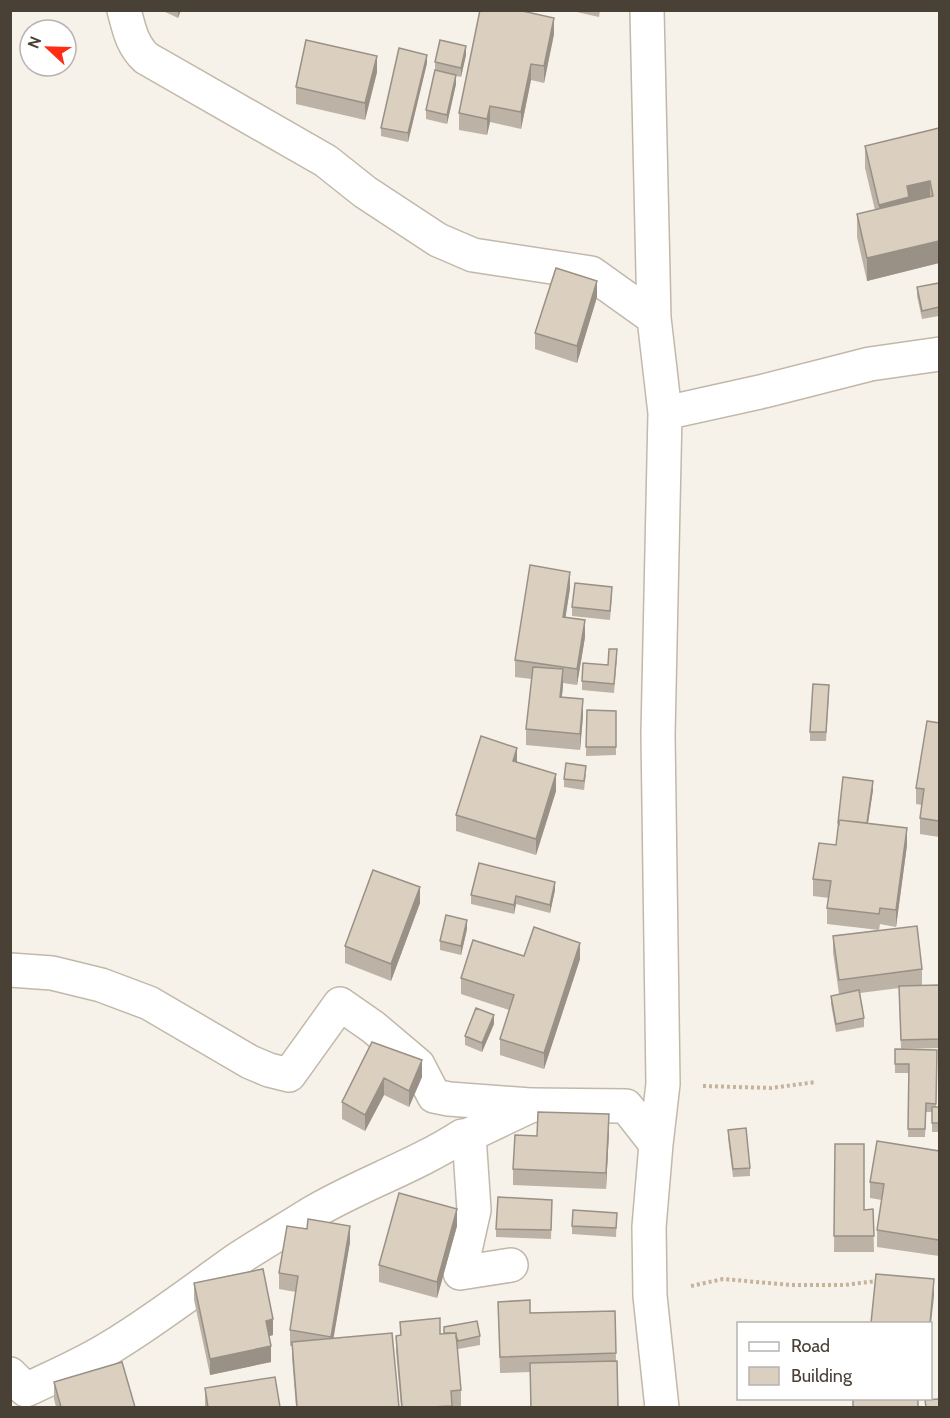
<svg xmlns="http://www.w3.org/2000/svg" width="950" height="1418" font-family="Cabin,sans-serif">
	<rect width="100%" height="100%" fill="#f6f1e9"/>
	<g fill="none" stroke-linecap="round" stroke-linejoin="round">
		<defs>
			<path id="minor" d="M124 10C129 29 132 45 146 58L326 161 365 192 438 240 473 255 591 273 654 318
				M647 10 654 318 665 413 658 734 663 1084 656 1144 649 1227 650 1296 662 1408
				M665 413 764 391 870 364 940 354
				M10 970 52 973 101 985 149 1003 250 1062 269 1070 289 1075 340 1004 373 1027 418 1065 434 1096 449 1099 530 1105
				M469 1135 474 1210 460 1273 511 1265
				M10 1374 26 1390C55 1376 84 1364 111 1347 154 1321 194 1290 235 1261 260 1244 287 1229 312 1213 361 1184 414 1167 462 1136L469 1135 532 1105 626 1106 656 1144"/>
		</defs>
		<use href="#minor" stroke="#c2b8aa" stroke-width="36"/>
		<path stroke="#c5b49a" stroke-width="4" stroke-dasharray="3 3" stroke-linecap="butt" d="M703 1086 771 1088 816 1082
			M691 1286 723 1279 791 1285H844L877 1281"/>
		<use href="#minor" stroke="#fff" stroke-width="33"/>
	</g>
	<path fill="#bcb2a5" d="M161 10H181L178 18Z
		M568 10H600L599 17Z
		M554 34 544 83 531 80 521 129 490 122 487 135 459 130V113Z
		M466 55 461 77 456 76V84L447 124 426 119V110L435 71V62Z
		M427 63 408 142 381 136V128Z
		M377 72 365 120 296 104V87Z
		M939 128V263L867 281 857 237V214L875 210 865 168V146Z
		M939 283V316L922 319 917 296V287Z
		M597 297 577 363 535 349V333Z
		M570 588 565 618 585 637 577 685 563 683 562 697 583 716 580 750 526 745V729L532 679 515 677V660Z
		M612 596 610 620 572 616V607Z
		M617 658 614 693 582 690V681L608 665Z
		M829 694 826 741H810V732Z
		M587 710 616 711V755L586 756Z
		M939 723V837L920 834V818L922 805 916 804V788Z
		M586 774 584 790 564 787V779Z
		M873 790 868 823 907 845 896 927 880 924 879 930 922 969V985H939V1048L901 1049 899 988 860 993 864 1018V1027L836 1032 831 1004V996L839 994 833 952V936L879 930 827 924V908L829 898 813 896V879L836 845 838 832V823Z
		M556 791 536 855 456 831V815Z
		M555 890 550 913 516 904 514 914 471 904V895Z
		M420 903 391 981 345 963V946Z
		M467 929 461 955 440 950V941Z
		M524 956 580 959 544 1069 500 1055V1039L509 1010 461 994V978Z
		M494 1024 482 1052 465 1045V1036Z
		M372 1042 422 1077 409 1107 384 1095 365 1131 342 1119V1102Z
		M895 1049 937 1050 936 1107H939V1132H932V1112H926L925 1137H908L909 1073H895Z
		M728 1130 750 1168V1176L733 1177 728 1138Z
		M609 1131 606 1189 513 1185V1169L537 1136Z
		M835 1144 864 1210 873 1209 874 1252H834Z
		M939 1151V1256L877 1247V1230L882 1200 870 1198V1182Z
		M552 1200 551 1239 496 1237V1229Z
		M617 1213 616 1237 572 1234V1226Z
		M457 1226 437 1298 379 1282V1265Z
		M350 1242 333 1338 399 1407H296L292 1358V1346H290V1330L296 1292 279 1289V1273Z
		M194 1283 273 1335 269 1336 271 1362 210 1375 194 1300Z
		M498 1302 530 1313 615 1311 616 1361 618 1407H530V1372L500 1373Z
		M400 1322 440 1334 444 1333V1327L480 1336V1345L458 1349 457 1347 461 1390V1407H401L396 1352V1336L400 1335Z
		M54 1382 135 1407H56L54 1399Z
		M205 1388 280 1407H205Z"/>
	<path fill="#999186" d="M178 10H181L178 18Z
		M554 18V34L544 83V66Z
		M466 46V55L461 77V68Z
		M427 55V63L408 142V133Z
		M377 56V72L365 120V103Z
		M531 64V80L521 129V112Z
		M456 75V84L447 124V115Z
		M490 106V122L487 135V119Z
		M930 181V203L879 228V205L907 186Z
		M939 241V263L867 281V258Z
		M597 281V297L577 363V346Z
		M570 572V588L563 634V617Z
		M585 620V637L577 685V669Z
		M563 669V686L560 713V697Z
		M583 699V716L580 750V734Z
		M517 748V764L513 761Z
		M556 774V791L536 855V839Z
		M873 781V790L866 836V827Z
		M907 828V845L896 927V910Z
		M555 882V890L550 913V905Z
		M420 887V903L391 981V964Z
		M516 896V904L514 914V905Z
		M467 920V929L461 955V946Z
		M580 943V959L544 1069V1053Z
		M494 1015V1024L482 1052V1043Z
		M422 1060V1077L409 1107V1091Z
		M384 1078V1095L365 1131V1115Z
		M609 1114V1131L606 1189V1173Z
		M457 1209V1226L437 1298V1282Z
		M350 1226V1242L331 1353V1337Z
		M934 1279V1296L930 1333V1323Z
		M273 1319V1335L266 1337V1321Z
		M271 1346V1362L210 1375V1359Z"/>
	<path fill="#dbcfc0" stroke="#999186" stroke-width="1.5" d="M480 10H518L554 18 544 66 531 64 521 112 490 106 487 119 459 113Z
		M306 40 377 56 365 103 296 87Z
		M440 40 466 46 461 68 435 62Z
		M399 48 427 55 408 133 381 128Z
		M435 70 456 75 447 115 426 110Z
		M939 128V241L867 258 857 214 933 196 930 181 907 186 909 197 879 205 865 146Z
		M556 268 597 281 577 346 535 333Z
		M939 283V307L922 311 917 287Z
		M530 565 570 572 563 617 585 620 577 669 515 660Z
		M575 583 612 587 610 611 572 607Z
		M609 649H617L614 684 582 681 583 663 608 665Z
		M533 667 563 669 560 697 583 699 580 734 526 729Z
		M813 684 829 685 826 732H810Z
		M587 710 616 711V747H586Z
		M927 721 939 723V821L920 818 924 789 916 788Z
		M481 736 517 748 513 761 556 774 536 839 456 815Z
		M566 763 586 766 584 781 564 779Z
		M843 777 873 781 867 823 839 820V824L838 823Z
		M839 820 907 828 896 910 880 908 879 914 827 908 831 881 813 879 819 843 836 845Z
		M479 863 555 882 550 905 516 896 514 905 471 895Z
		M373 870 420 887 391 964 345 946Z
		M446 915 467 920 461 946 440 941Z
		M917 926 922 969 839 980 833 936Z
		M534 927 580 943 544 1053 500 1039 514 995 461 978 473 940 524 956Z
		M939 985V1039L901 1040 899 986Z
		M859 990 864 1018 836 1024 831 996Z
		M476 1008 494 1015 482 1043 465 1036Z
		M372 1042 422 1060 409 1091 384 1078 365 1115 342 1102Z
		M895 1049 937 1050 936 1104 926 1103 925 1129H908L909 1064H895Z
		M932 1107H939V1123H932Z
		M538 1112 609 1114 606 1173 513 1169 515 1135 537 1136Z
		M746 1128 750 1168 733 1169 728 1130Z
		M877 1141 939 1151V1240L877 1230 884 1184 870 1182Z
		M835 1144H864V1210L873 1209 874 1236H834Z
		M399 1193 457 1209 437 1282 379 1265Z
		M498 1197 552 1200 551 1230 496 1229Z
		M573 1210 617 1213 616 1228 572 1226Z
		M308 1219 350 1226 331 1337 290 1330 298 1276 279 1273 287 1226 307 1229Z
		M263 1269 273 1319 266 1321 271 1346 210 1359 194 1283Z
		M876 1274 934 1279 930 1323H871Z
		M530 1300V1313L615 1311 616 1353 500 1357 498 1302Z
		M440 1318V1334L456 1333 461 1390 451 1391 452 1406 431 1407H402L396 1336 401 1335 400 1322Z
		M477 1321 480 1336 458 1341 457 1338H456V1333H444V1327Z
		M392 1333 399 1407H297L292 1342Z
		M617 1361 618 1407H531L530 1363Z
		M122 1362 135 1407H61L54 1382Z
		M275 1377 280 1407H208L205 1388Z
		M853 1398H918V1407H853Z
		M939 1399V1407H926L925 1400Z"/>
	<rect width="950" height="1418" fill="none" stroke="#4a4136" stroke-width="24"/>
	<rect x="737" y="1322" width="195" height="78" fill="#ffffff" stroke="#b7b3af" stroke-width="1.5"/>
	<rect x="749" y="1342" width="30" height="9" fill="#ffffff" stroke="#b7b3af" stroke-width="1.5"/>
	<text x="791" y="1352" font-size="18" fill="#4a4136">Road</text>
	<rect x="749" y="1367" width="30" height="18" fill="#dbcfc0" stroke="#b7b3af" stroke-width="1.5"/>
	<text x="791" y="1382" font-size="18" fill="#4a4136">Building</text>
	<g transform="translate(48 48) rotate(292)"><circle r="28" fill="#ffffff" stroke="#b7b3af" stroke-width="1.5"/>
	<path d="M0-4.5L10 22L0 15L-10 22Z" fill="#ff2c16"/>
	<text y="-9" font-size="16" font-weight="bold" text-anchor="middle" fill="#4a4136">N</text>
	</g>
</svg>
